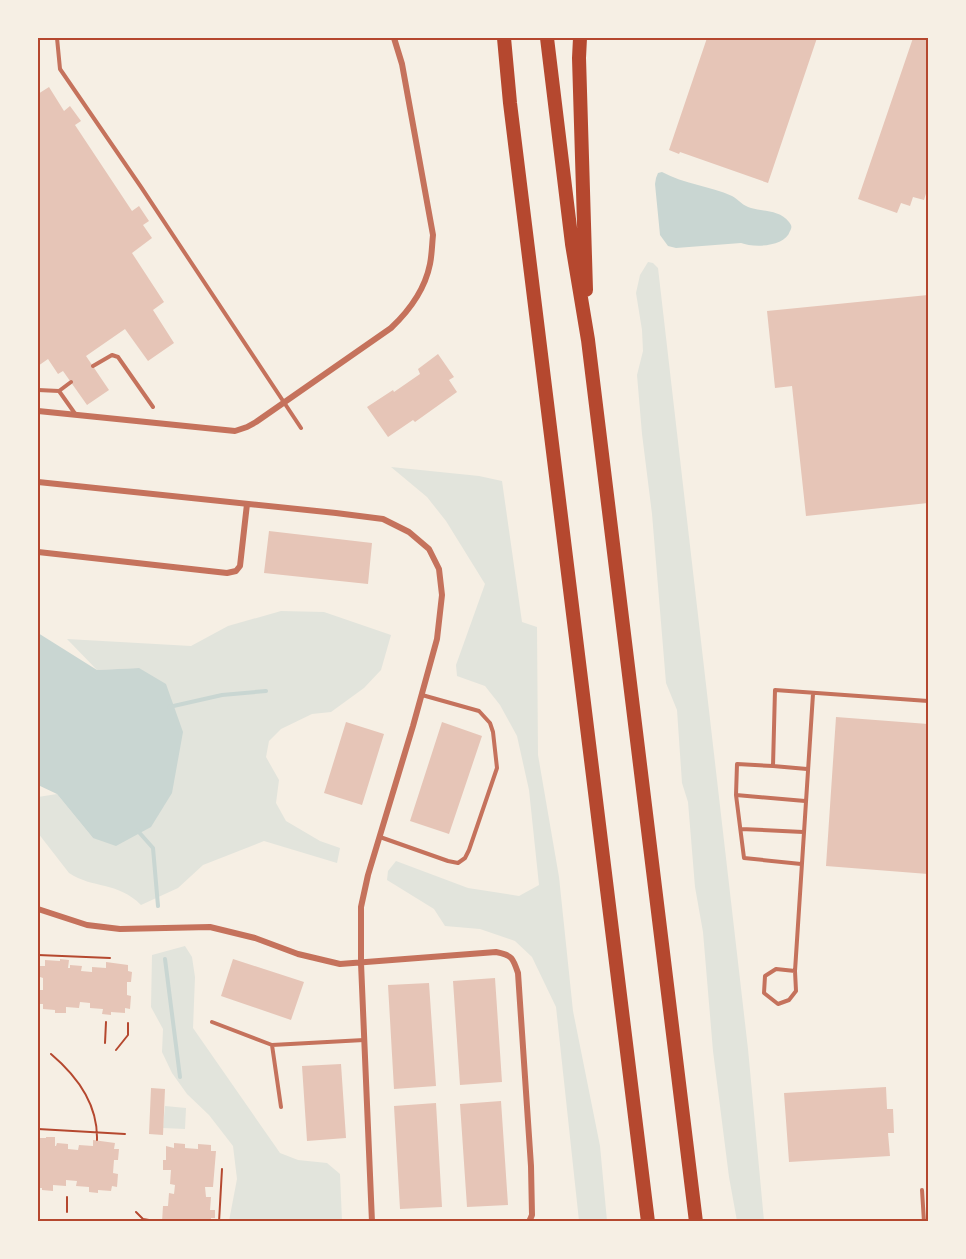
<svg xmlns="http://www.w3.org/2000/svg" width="966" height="1259" font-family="'PT Serif',serif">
	<rect width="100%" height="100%" fill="#f6efe4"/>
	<path fill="#e2e4dc" d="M648 262 653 263 658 268 748 1049 764 1221H737L729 1177 713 1051 703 932 695 887 688 802 682 783 677 710 666 683 652 514 642 434 637 375 643 351 642 330 636 293 640 275Z
		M391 467 479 476 502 481 522 622 537 627 538 755 559 877 573 1011 600 1146 607 1221H579L556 1007 532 957 515 941 480 929 445 926 434 909 387 880 388 871 396 861 468 888 519 896 539 885 529 790 517 736 500 705 485 686 457 676 456 665 485 584 446 521 427 497Z
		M281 611 324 612 391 635 381 670 364 688 331 712 312 714 281 729 269 741 266 757 279 780 276 803 286 821 320 841 340 848 337 863 264 841 203 865 178 888 141 905C117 881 93 889 69 873L38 833V797L57 794 93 838 139 668 97 670 67 639 191 646 228 626Z
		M185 946 192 957 195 977 193 1028 280 1153 298 1160 327 1163 340 1174 342 1221H229L237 1179 233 1146 209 1115 187 1094 172 1073 162 1052 163 1029 151 1007 152 955Z
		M165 1106 186 1108 185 1129 163 1128Z"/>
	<path fill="#c9d6d2" d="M662 172C684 184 710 186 732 196 739 200 743 206 751 208 765 212 780 210 789 222 792 226 792 227 790 231 785 247 754 248 741 243L676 248 668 246 660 235 655 184 656 178 658 173Z
		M38 633 97 670 139 668 166 684 183 732 172 793 151 827 116 846 93 838 57 794 38 785Z"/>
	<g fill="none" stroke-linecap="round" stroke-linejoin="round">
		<path stroke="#c9d6d2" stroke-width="4" d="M169 707 222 695 266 691
			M137 830 153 848 158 906
			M165 959 180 1077"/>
	</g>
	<path fill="#e6c5b7" d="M707 38H817L768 183 680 152 679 154 669 150Z
		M913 38H928V187L924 200 913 197 910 206 901 203 897 213 858 199Z
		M49 87 64 111 70 106 81 121 75 125 132 211 139 206 149 221 143 225 152 238 132 253 164 302 153 310 174 343 148 361 125 329 86 356 109 390 87 405 63 371 58 374 48 359 38 366V94Z
		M928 295V503L806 516 792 386 775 388 767 311Z
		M438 354 454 377 449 380 457 392 415 422 413 420 388 437 367 407 393 390 394 392 420 374 418 369Z
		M269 531 372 543 368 584 264 573Z
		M836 717 928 724V874L826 866Z
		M346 722 384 734 362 805 324 793Z
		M442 722 482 736 449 834 410 821Z
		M60 959 69 960 68 968H70V965L82 966 81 971 92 972V967L106 968V962L128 965V971L132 972 131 982H127V995L131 996 130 1009 125 1008V1013L111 1012V1015L102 1014 103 1009 90 1008V1003L80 1002 79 1008 66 1007V1013H55V1010L43 1009V1004H38V990H43V978L40 977V966H45V960L60 961Z
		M233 959 304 982 291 1020 221 996Z
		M495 978 502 1082 460 1085 453 981Z
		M429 983 436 1086 394 1089 388 985Z
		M341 1064 346 1138 307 1141 302 1066Z
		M886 1087 887 1109H893L894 1133H888L890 1156 789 1162 784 1093Z
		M151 1088 165 1089 163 1135 149 1134Z
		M501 1101 508 1205 467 1207 460 1104Z
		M436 1103 442 1207 400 1209 394 1106Z
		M46 1137H55V1146H56L57 1143 68 1144V1149L78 1150 79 1145 93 1146V1140L115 1143 114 1149H119L118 1160H114L113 1173 118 1174 117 1187 112 1186 111 1191 98 1190V1193L89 1192V1187L76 1186 77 1181 66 1180V1186L53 1185V1191L42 1190V1188H38V1138H46Z
		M174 1143 185 1144V1148L198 1149V1144L211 1145V1151H216L213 1187H205L206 1197H211L210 1210H215V1218H211V1222H162L163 1206H168L169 1193 174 1194 175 1185 170 1184 171 1170H163V1160H166V1146L174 1148Z"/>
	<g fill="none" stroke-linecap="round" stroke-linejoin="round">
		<path stroke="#b5482f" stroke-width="2" d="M38 955 110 958
			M105 1043 106 1022
			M116 1050 128 1035V1023
			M51 1054C77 1076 98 1105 97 1140
			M38 1129 125 1134
			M67 1212V1197
			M136 1212 143 1219 155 1221
			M219 1222 222 1169"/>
		<path stroke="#c5725c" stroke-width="4" d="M57 38 60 69 141 187 301 428
			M93 366 112 355 118 357 153 407
			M38 390 59 391 76 415
			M59 391 71 382
			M773 766 807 769
			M736 795 805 801
			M741 829 803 832
			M380 837 448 861 458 863 465 858 469 850 497 768 493 732 490 723 479 711 422 695
			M801 864 744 858 736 795 737 764 773 766 775 690 928 701
			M795 971 776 969 765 976 764 993 778 1004 789 1000 796 991 795 971 813 694
			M212 1022 272 1045 364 1040
			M272 1045 281 1107
			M922 1190 924 1222"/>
		<path stroke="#c5725c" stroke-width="6" d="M38 411 235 431 247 427 256 422 391 328C409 311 425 289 430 264 432 254 432 244 433 235L402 64 394 38
			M38 482 336 513 383 519 409 532 429 549 439 569 442 595 437 639 413 726 368 875 361 907V963L372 1222
			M38 552 227 573 236 571 240 566 247 504
			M38 909 87 925 120 929 210 927 255 938 298 954 340 964 496 952C512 955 513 958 518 973L531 1166 532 1215 529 1222"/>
		<path stroke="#b5482f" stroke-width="14" d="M504 38 510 103 648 1222
			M547 38 572 244 588 340 696 1222
			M580 38 579 58 586 290"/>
	</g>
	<rect width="966" height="1259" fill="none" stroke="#f6efe4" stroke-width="78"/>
	<rect x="39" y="39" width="888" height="1181" fill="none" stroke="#b5482f" stroke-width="2"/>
</svg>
